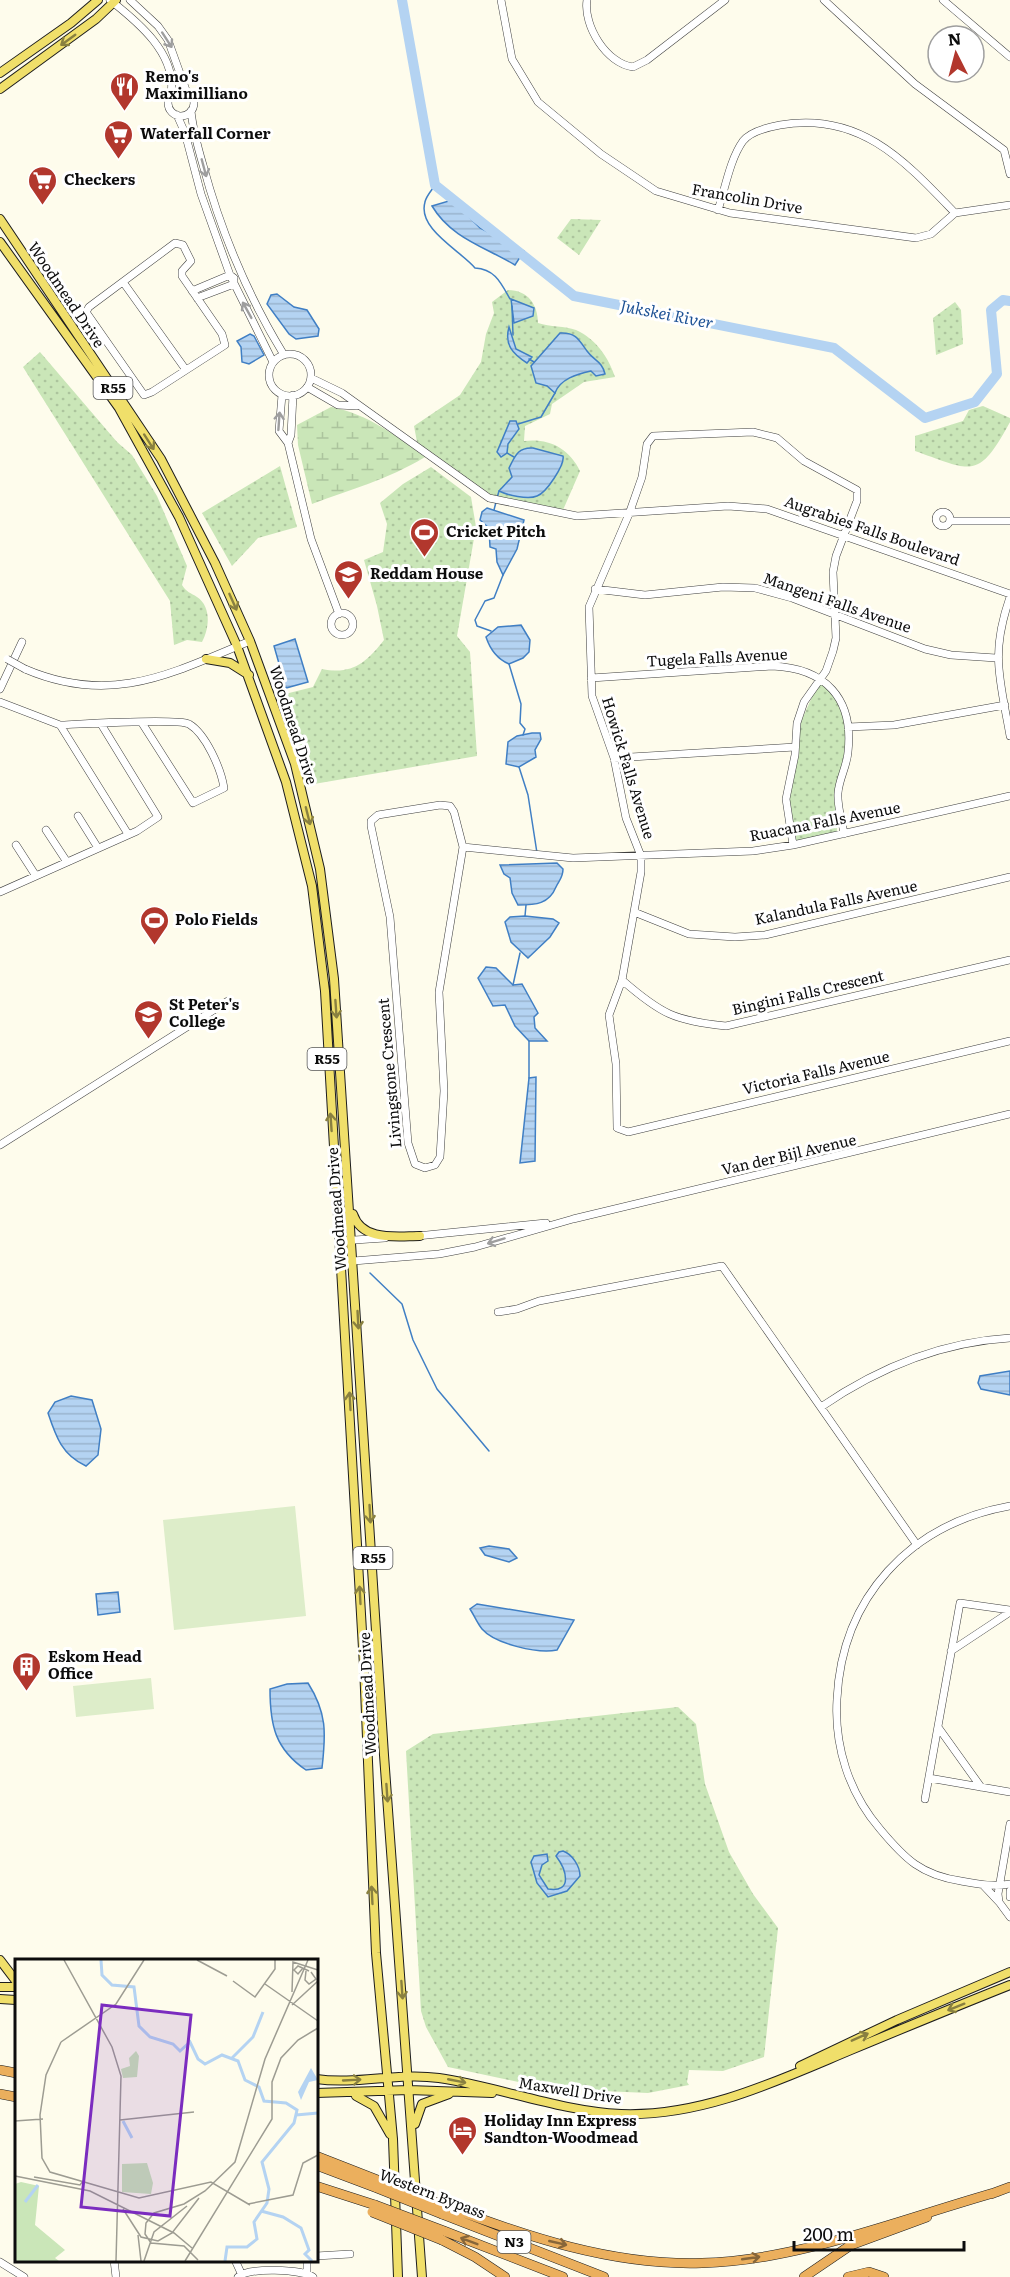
<svg xmlns="http://www.w3.org/2000/svg" width="1010" height="2277" font-family="Literata,serif">
	<defs>
		<pattern id="green-dots" width="8" height="8" patternUnits="userSpaceOnUse" patternTransform="scale(1.5)"><rect width="8" height="8" fill="#cae6b8"/><path d="M2 2h.1M6 6h.1" fill="none" stroke="#acc49d" stroke-width="1.8" stroke-linecap="round"/></pattern>
		<pattern id="wetland-marsh" width="20" height="14" patternUnits="userSpaceOnUse" patternTransform="scale(1.5)"><rect width="20" height="14" fill="#cae6b8"/><path d="M1 5h8M5 5V1M11 12h8M15 12V8" fill="none" stroke="#acc49d"/></pattern>
		<pattern id="water-rules" width="6" height="5" patternUnits="userSpaceOnUse" patternTransform="scale(1.5)"><rect width="6" height="5" fill="#b4d3f2"/><path d="M0 2.5h6" fill="none" stroke="#9ab4ce"/></pattern>
	</defs>
	<rect width="100%" height="100%" fill="#fefcec"/>
	<path fill="url(#green-dots)" d="M571 219 601 220 579 255 557 238Z
		M508 290C528 290 538 305 538 323 550 327 565 326 576 330 596 339 609 358 615 377L584 382 552 404 550 414 525 426 524 441C549 438 569 448 580 471L563 510 494 497 417 442 414 426 460 395 481 362 486 334 494 313 492 302Z
		M955 302 961 310 963 344 936 355 933 318Z
		M40 352 117 442 132 455 157 496 187 566 182 585C186 592 191 593 197 597 212 607 209 629 202 642L187 640 174 645 170 601 23 367Z
		M983 406 1010 418V422C978 481 972 471 915 451V436L963 421 969 410Z
		M280 466 297 527 258 538 232 566 202 513Z
		M431 467 471 497 476 527 457 636 470 652 477 756 314 784 281 695 313 687 322 669C352 675 366 663 384 640L377 606 364 560 383 552 387 524 380 503 403 484Z
		M820 679C863 716 841 755 836 800 834 810 837 822 837 832L795 843 787 806 800 724Z
		M678 1707 696 1724 705 1784 729 1852 753 1894 778 1928 764 2057 723 2071 689 2070 687 2082 689 2085 648 2093 580 2090 528 2084 448 2067 426 2027 421 2011 406 1751 433 1734Z"/>
	<path fill="url(#wetland-marsh)" d="M331 407C368 414 395 435 425 457 387 480 352 489 312 504L298 445 297 425Z"/>
	<path fill="#ddedc9" d="M295 1506 306 1616 174 1630 163 1520Z
		M151 1678 154 1709 76 1717 73 1686Z"/>
	<path fill="url(#water-rules)" stroke="#407fc4" stroke-width="1.5" d="M452 200 480 228 524 251 515 265C485 247 451 238 432 206Z
		M277 294 294 307 307 310 319 329 318 336 296 339 289 334 267 304 271 295Z
		M511 299 534 308 533 316 514 323Z
		M509 327 516 349 532 357 527 363C513 354 504 345 509 327Z
		M560 333C576 332 579 340 587 351 594 361 602 361 605 374L596 376 591 371C577 374 560 379 555 393L547 386 536 383 531 366Z
		M250 334 254 336 264 355 249 364 242 362 241 347 237 341Z
		M510 421H516L519 429 508 444 507 453 501 457 497 452Z
		M533 448 563 456C565 465 546 493 537 496 528 500 507 495 499 491L512 477 509 468C515 456 518 447 533 448Z
		M487 508 524 520 517 549 503 575 497 562 496 549 490 547 489 528 480 520 482 512Z
		M521 625 530 640 529 652 523 658 509 664C497 659 490 649 486 637L498 627Z
		M295 639 308 682 286 688 274 646Z
		M532 733H540L541 739 535 750 536 757 519 767 506 764 508 742 517 736Z
		M557 863 563 869C563 878 559 880 556 887 549 904 536 905 518 905L512 893 510 878 504 874 500 865Z
		M525 916 553 919 559 923 550 937 528 958 511 942 505 922 510 917Z
		M486 967 496 968 513 985 522 984 538 1013 534 1017 535 1028 547 1041H529L515 1026 505 1005 493 1006 478 978Z
		M536 1077 535 1161 520 1163 529 1078Z
		M1010 1371V1395L981 1389 978 1383 980 1376Z
		M71 1396 92 1400 101 1429 98 1455 86 1466C62 1455 56 1437 48 1413L55 1402Z
		M489 1546 509 1549 517 1558 509 1562 485 1555 480 1548Z
		M118 1592 120 1612 98 1615 96 1594Z
		M477 1604 574 1620 557 1650C538 1654 495 1644 482 1629 477 1623 474 1615 470 1609Z
		M308 1683C327 1713 326 1733 322 1768L306 1770C275 1749 270 1725 270 1689L287 1684Z
		M563 1851C572 1854 580 1866 580 1876L567 1891 548 1897 537 1883 531 1862 534 1856 547 1854 548 1861 542 1865 539 1875 548 1889C574 1893 566 1869 556 1856L559 1852Z"/>
	<g fill="none" stroke-linecap="round" stroke-linejoin="round">
		<path stroke="#407fc4" stroke-width="1.5" d="M435 185C432 190 426 196 425 202 417 229 461 251 475 268 495 269 501 283 510 299
			M512 306 513 335
			M529 359 534 362
			M518 424 541 417 555 393
			M507 453 514 457
			M497 498 499 491
			M494 510 496 502
			M491 631 477 626 475 620 485 601 494 598 503 575
			M509 664 521 704 520 723 525 729 523 735
			M519 767 528 795 537 853
			M525 916 526 905
			M513 985 520 953
			M529 1078V1041
			M370 1273 402 1304 413 1340 437 1389 489 1451"/>
		<path stroke="#b4d3f2" stroke-width="10" d="M402 0 435 185 574 296 834 348 925 418 975 402 997 374 991 310 1003 300 1010 301"/>
		<defs>
			<path id="minor" d="M110 0C138 22 177 54 171 94
				M130 0 158 26 168 40 186 90
				M501 0 512 59 538 102 601 154 656 191 730 213 916 238 931 234 955 213 1010 205
				M587 0C583 26 607 64 633 67L647 60 725 0
				M824 0 915 84 1004 150 1010 174
				M943 0 1010 57
				M168 103a13 13 0 1 1 26 0a13 13 0 1 1-26 0Z
				M191 111C193 130 198 148 203 165 221 232 248 296 284 355
				M177 115 185 133 201 194 230 275 273 362
				M718 210C725 189 730 159 743 141 750 132 769 127 780 125 860 111 905 161 955 213
				M175 243 183 245 191 261 182 271V276L222 334 225 345 152 392 144 395 86 312 89 307Z
				M123 282 186 370
				M192 291 230 275 234 278
				M197 298 234 284V280
				M269 375a21 21 0 1 1 42 0a21 21 0 1 1-42 0Z
				M311 378 342 393 489 498 577 516 728 506 767 509 1010 594
				M307 387 338 405 357 406
				M282 395 279 431 288 443 311 539 339 614
				M288 443 291 435 293 395
				M936 519a7 7 0 1 1 14 0a7 7 0 1 1-14 0Z
				M950 521H1010
				M595 589 645 595 723 587 755 588 792 598 925 649 951 655 996 658
				M1010 597C990 654 1000 679 1010 736
				M331 624a11 11 0 1 1 22 0a11 11 0 1 1-22 0Z
				M25 669C111 706 170 674 250 641
				M591 678 772 666C825 668 854 698 848 752 847 766 839 779 838 793 837 806 842 820 844 834
				M0 689 22 642
				M0 702 60 725 128 834
				M60 725C82 724 177 718 189 724 206 734 221 769 224 788L193 803 142 723
				M848 727 894 725 1005 705
				M614 758 795 747
				M440 805 450 806 454 812 463 847 439 992 444 1091 440 1157 435 1165 425 1168 415 1164 408 1143 390 917 371 826V821L378 815Z
				M78 816 98 848
				M46 830 67 862
				M16 845 36 876
				M793 845 786 799 795 755 797 723 804 702 826 671 833 651 836 638 833 572 836 556 857 501V490L804 461 777 438 753 432 653 436 647 444 642 477 629 514 589 607 592 696 614 758 626 818 641 856V872L622 980 609 1015 616 1064 617 1128 628 1132 1010 1041
				M463 847 573 858 753 851 793 845 1010 796
				M0 892 137 831 158 817 101 724
				M634 912 689 934 735 937 765 935 1010 877
				M622 980C661 1014 675 1021 726 1026L1010 960
				M0 1145 228 1001
				M417 1236 546 1223
				M339 1241 385 1238
				M341 1262 439 1254 475 1247 573 1219 1010 1114
				M498 1312 517 1309 539 1301 722 1266 917 1545
				M821 1407C878 1368 941 1342 1010 1338
				M1010 1506C910 1524 842 1597 837 1699 834 1746 849 1793 880 1829 905 1859 921 1875 961 1881 978 1884 993 1887 1010 1884
				M951 1651 1010 1612
				M938 1727 981 1787
				M929 1778 1010 1792
				M925 1799 960 1603 1010 1610
				M1010 1824 998 1894 999 1902 1010 1917
				M983 1885 999 1902
				M1010 1891V1897
				M316 2256 350 2254
				M114 2260 116 2277
				M235 2260 241 2273
				M307 2260V2272
				M0 2262 24 2277
				M238 2277C247 2267 302 2269 313 2277"/>
			<path id="major" d="M0 73 71 23 98 0
				M0 89 96 19 116 0
				M0 219 161 459 215 563 250 641 295 764 320 869 334 979 384 1755 422 2277
				M0 242 119 408 179 517 237 646 286 782 312 886 325 991 364 1666 376 1953 393 2139 398 2277
				M206 659 230 663 249 675
				M353 1214C362 1242 397 1236 420 1236
				M0 1960 16 1981
				M0 1987H16
				M0 1999 16 2000
				M800 2066 897 2020 1010 1972
				M316 2079C357 2085 398 2072 439 2078 500 2087 559 2111 621 2114 702 2117 777 2081 851 2050 904 2028 957 2006 1010 1985
				M316 2093 409 2090 492 2093
				M356 2096 374 2106 390 2134
				M415 2124 422 2104 449 2094"/>
			<path id="highway" d="M0 2070 16 2073
				M0 2094 16 2097
				M316 2156 380 2181
				M316 2165 377 2188
				M316 2186 375 2205
				M991 2194 1010 2187
				M443 2205C525 2236 613 2266 702 2263 798 2261 904 2218 997 2192
				M442 2214 604 2277
				M444 2231 563 2277
				M442 2240 475 2257 505 2277
				M804 2277 851 2245 927 2217
				M848 2277 869 2272 884 2277"/>
		</defs>
		<use href="#minor" stroke="#3f3f3f" stroke-width="8"/>
		<use href="#major" stroke="#1d1d1d" stroke-width="10"/>
		<use href="#highway" stroke="#1d1d1d" stroke-width="10"/>
		<use href="#minor" stroke="#fff" stroke-width="7"/>
		<use href="#major" stroke="#f0df6a" stroke-width="8"/>
		<use href="#highway" stroke="#ebaf5d" stroke-width="9"/>
		<defs>
			<path id="minor-bridge" d="M7 659 25 669"/>
			<path id="highway-bridge" d="M380 2181 443 2205
				M377 2188 442 2214
				M375 2205 444 2231
				M372 2212 442 2240"/>
		</defs>
		<use href="#minor-bridge" stroke="#3f3f3f" stroke-width="8" stroke-linecap="butt"/>
		<use href="#highway-bridge" stroke="#1d1d1d" stroke-width="10" stroke-linecap="butt"/>
		<use href="#minor-bridge" stroke="#fff" stroke-width="7"/>
		<use href="#highway-bridge" stroke="#ebaf5d" stroke-width="9"/>
	</g>
	<defs><path id="oneway-shaft" d="M-6 0H5M1.5-3L5.5 0L1.5 3" fill="none" stroke-width="1.6" stroke-linecap="round" stroke-linejoin="round" transform="scale(1.5)"/></defs>
	<g stroke="#898040">
		<use href="#oneway-shaft" transform="translate(68 40) rotate(144)"/>
		<use href="#oneway-shaft" transform="translate(149 442) rotate(57)"/>
		<use href="#oneway-shaft" transform="translate(233 602) rotate(66)"/>
		<use href="#oneway-shaft" transform="translate(308 816) rotate(76)"/>
		<use href="#oneway-shaft" transform="translate(336 1009) rotate(86)"/>
		<use href="#oneway-shaft" transform="translate(331 1122) rotate(-94)"/>
		<use href="#oneway-shaft" transform="translate(358 1320) rotate(87)"/>
		<use href="#oneway-shaft" transform="translate(350 1401) rotate(-93)"/>
		<use href="#oneway-shaft" transform="translate(370 1514) rotate(87)"/>
		<use href="#oneway-shaft" transform="translate(360 1595) rotate(-93)"/>
		<use href="#oneway-shaft" transform="translate(387 1793) rotate(86)"/>
		<use href="#oneway-shaft" transform="translate(372 1895) rotate(-93)"/>
		<use href="#oneway-shaft" transform="translate(402 1990) rotate(86)"/>
		<use href="#oneway-shaft" transform="translate(956 2007) rotate(158)"/>
		<use href="#oneway-shaft" transform="translate(860 2037) rotate(-24)"/>
		<use href="#oneway-shaft" transform="translate(352 2080) rotate(-3)"/>
		<use href="#oneway-shaft" transform="translate(457 2081) rotate(11)"/>
	</g>
	<g stroke="#9e9e9e">
		<use href="#oneway-shaft" transform="translate(167 40) rotate(57)"/>
		<use href="#oneway-shaft" transform="translate(204 168) rotate(75)"/>
		<use href="#oneway-shaft" transform="translate(247 310) rotate(-119)"/>
		<use href="#oneway-shaft" transform="translate(279 421) rotate(-86)"/>
		<use href="#oneway-shaft" transform="translate(496 1241) rotate(163)"/>
	</g>
	<g stroke="#876639">
		<use href="#oneway-shaft" transform="translate(469 2241) rotate(-159)"/>
		<use href="#oneway-shaft" transform="translate(558 2243) rotate(13)"/>
		<use href="#oneway-shaft" transform="translate(751 2258) rotate(-8)"/>
	</g>
	<defs>
		<symbol id="restaurant-pin" viewBox="-11 -11 22 30"><path d="M0 17L-7.5 6A9.5 9.5 0 1 1 7.5 6Z" fill="#b2372d" stroke="#fff"/><path d="M-5-6h1v4h1v-4h1v4h1v-4h1v5L-1.5 .5V6h-2V.5L-5-1ZM5-6V6H3V1.5H1.5Q1.5-4 5-6Z" fill="#fff"/></symbol>
		<symbol id="supermarket-pin" viewBox="-11 -11 22 30"><path d="M0 17L-7.5 6A9.5 9.5 0 1 1 7.5 6Z" fill="#b2372d" stroke="#fff"/><path d="M-6-5.5h2.5l.6 2H6L4.5 2H-2.5L-4.4-4H-6ZM-1.5 3.2a1.3 1.3 0 1 0 .1 0ZM3 3.2a1.3 1.3 0 1 0 .1 0Z" fill="#fff"/></symbol>
		<symbol id="stadium-pin" viewBox="-11 -11 22 30"><path d="M0 17L-7.5 6A9.5 9.5 0 1 1 7.5 6Z" fill="#b2372d" stroke="#fff"/><path d="M0-5a6.5 5 0 1 0 0 10a6.5 5 0 1 0 0-10ZM-3.5-1.8h7v3.6h-7Z" fill="#fff"/></symbol>
		<symbol id="school-pin" viewBox="-11 -11 22 30"><path d="M0 17L-7.5 6A9.5 9.5 0 1 1 7.5 6Z" fill="#b2372d" stroke="#fff"/><path d="M0-5L7-2L0 1L-7-2ZM-4 1L0 2.5L4 1V4Q0 6-4 4Z" fill="#fff"/></symbol>
		<symbol id="building-pin" viewBox="-11 -11 22 30"><path d="M0 17L-7.5 6A9.5 9.5 0 1 1 7.5 6Z" fill="#b2372d" stroke="#fff"/><path d="M-4-6H4V6H1V3H-1V6H-4ZM-2.5-4.3h1.7v1.8h-1.7ZM.8-4.3h1.7v1.8H.8ZM-2.5-1h1.7V.8h-1.7ZM.8-1h1.7V.8H.8Z" fill="#fff"/></symbol>
		<symbol id="hotel-pin" viewBox="-11 -11 22 30"><path d="M0 17L-7.5 6A9.5 9.5 0 1 1 7.5 6Z" fill="#b2372d" stroke="#fff"/><path d="M-6-4.5h1.5V1H6V5H4.5V3h-9V5H-6ZM-4 0a1.8 1.8 0 1 1 3.6 0ZM.5 0V-2.5h3Q6-2.5 6 0Z" fill="#fff"/></symbol>
	</defs>
	<g fill-rule="evenodd">
		<use href="#restaurant-pin" x="108" y="70" width="33" height="45"/>
		<use href="#supermarket-pin" x="102" y="118" width="33" height="45"/>
		<use href="#supermarket-pin" x="26" y="164" width="33" height="45"/>
		<use href="#stadium-pin" x="408" y="516" width="33" height="45"/>
		<use href="#school-pin" x="332" y="558" width="33" height="45"/>
		<use href="#stadium-pin" x="138" y="904" width="33" height="45"/>
		<use href="#school-pin" x="132" y="998" width="33" height="45"/>
		<use href="#building-pin" x="10" y="1650" width="33" height="45"/>
		<use href="#hotel-pin" x="446" y="2114" width="33" height="45"/>
	</g>
	<g text-anchor="middle" stroke-width="6" stroke-linejoin="round" paint-order="stroke">
		<g fill="#fff" stroke="#555" stroke-width="1.5">
			<rect x="93.5" y="377" width="39" height="22" rx="4.5"/>
			<rect x="307.5" y="1048" width="39" height="22" rx="4.5"/>
			<rect x="353.5" y="1547" width="39" height="22" rx="4.5"/>
			<rect x="497.5" y="2231" width="33" height="22" rx="4.5"/>
		</g>
		<g font-size="14" font-weight="bold" fill="#0c0c0c">
			<text x="113" y="393">R55</text>
			<text x="327" y="1064">R55</text>
			<text x="373" y="1563">R55</text>
			<text x="514" y="2247">N3</text>
		</g>
		<g font-size="15" font-weight="bold" fill="#0c0c0c" stroke="#fff" text-anchor="start">
			<text x="145" y="82">Remo's<tspan x="145" dy="17">Maximilliano</tspan></text>
			<text x="140" y="139">Waterfall Corner</text>
			<text x="64" y="185">Checkers</text>
			<text x="446" y="537">Cricket Pitch</text>
			<text x="370" y="579">Reddam House</text>
			<text x="175" y="925">Polo Fields</text>
			<text x="169" y="1010">St Peter's<tspan x="169" dy="17">College</tspan></text>
			<text x="48" y="1662">Eskom Head<tspan x="48" dy="17">Office</tspan></text>
			<text x="484" y="2126">Holiday Inn Express<tspan x="484" dy="17">Sandton-Woodmead</tspan></text>
		</g>
		<g font-size="15" fill="#0c0c0c" stroke="#fff">
			<text transform="translate(747 199) rotate(10)" y="5">Francolin Drive</text>
			<text transform="translate(66 295) rotate(56)" y="5">Woodmead Drive</text>
			<text transform="translate(872 531) rotate(19)" y="5">Augrabies Falls Boulevard</text>
			<text transform="translate(837 603) rotate(19)" y="5">Mangeni Falls Avenue</text>
			<text transform="translate(717 658) rotate(-3)" y="5">Tugela Falls Avenue</text>
			<text transform="translate(293 725) rotate(72)" y="5">Woodmead Drive</text>
			<text transform="translate(628 768) rotate(73)" y="5">Howick Falls Avenue</text>
			<text transform="translate(825 822) rotate(-11)" y="5">Ruacana Falls Avenue</text>
			<text transform="translate(836 903) rotate(-12)" y="5">Kalandula Falls Avenue</text>
			<text transform="translate(808 993) rotate(-13)" y="5">Bingini Falls Crescent</text>
			<text transform="translate(390 1073) rotate(-95)" y="5">Livingstone Crescent</text>
			<text transform="translate(816 1073) rotate(-13)" y="5">Victoria Falls Avenue</text>
			<text transform="translate(789 1155) rotate(-13)" y="5">Van der Bijl Avenue</text>
			<text transform="translate(337 1209) rotate(-94)" y="5">Woodmead Drive</text>
			<text transform="translate(368 1694) rotate(-93)" y="5">Woodmead Drive</text>
			<text transform="translate(570 2091) rotate(9)" y="5">Maxwell Drive</text>
			<text transform="translate(432 2194) rotate(21)" y="5">Western Bypass</text>
		</g>
		<g font-size="16" font-style="italic" fill="#1e5295" stroke="#fff">
			<text transform="translate(667 314) rotate(11)" y="6">Jukskei River</text>
		</g>
	</g>
	<g transform="translate(15 1959)">
		<rect width="303" height="303" fill="#fefcec"/>
		<path d="M121 92 124 97 122 118 108 119 106 110 115 107 114 99ZM132 204 138 224 136 235 107 233V205ZM6 223 24 227 20 266 50 291 40 299 44 302H0V225Z" fill="#cae6b8"/>
		<path d="M296 109 303 121 294 123 286 141 283 133Z" fill="#b4d3f2"/>
		<path fill="none" stroke="#b4d3f2" stroke-width="3" d="M86 1 87 16 97 26 119 28 124 67 135 78 158 85 165 92 175 83 183 100 190 105 207 96 223 102 230 121 244 128 249 142 271 144 282 151 279 164 247 203 254 230 252 244 239 263 242 280 232 288H212L210 302M216 100 238 78 248 53M281 156 303 154M108 162 117 179M10 243 23 226M246 252 268 258 286 269 294 291 290 295 297 302"/>
		<path fill="none" stroke="#9d9c92" stroke-width="1.5" d="M49 1 97 88 106 117 101 302M182 1 212 17M288 9 283 15 279 11 283 7 294 12M291 12 290 21 294 25 301 20 296 13M218 22 240 38 260 10V1M250 25 303 62M277 33 278 3 303 11M277 46 303 22M46 83 31 116 25 156 27 199 35 213 124 239 196 223 235 246M46 83 101 45 129 1M105 161 179 153M0 162 28 160M0 217 75 232 159 274 177 289M19 218 65 226 68 222M233 245 278 236 288 204 303 196M108 250 126 278 143 282 157 274 184 239M123 276 126 302M183 301 169 287 136 284 130 275 131 264 139 254 169 245 190 232 220 203 250 100 293 1M129 302 139 273 172 247M170 302 257 160V123L266 99 283 81 303 69"/>
		<path fill="#7b2cbf" fill-opacity="0.15" stroke="#7b2cbf" stroke-width="3" d="M87 46 176 56 155 257 66 248Z"/>
		<rect width="303" height="303" fill="none" stroke="#0c0c0c" stroke-width="3"/>
	</g>
	<g transform="translate(956 54) rotate(354)"><circle r="28" fill="#ffffff" stroke="#9e9e9e" stroke-width="1.5"/>
	<path d="M0-4.5L10 22L0 15L-10 22Z" fill="#b2372d"/>
	<text y="-9" font-size="16" font-weight="bold" text-anchor="middle" fill="#0c0c0c">N</text>
	</g>
	<path d="M794 2241v9h170v-9" fill="none" stroke="#0c0c0c" stroke-width="3"/>
	<text x="803" y="2241" font-size="18" fill="#0c0c0c" stroke="#ffffff" stroke-width="4.5" paint-order="stroke">200 m</text>
</svg>
